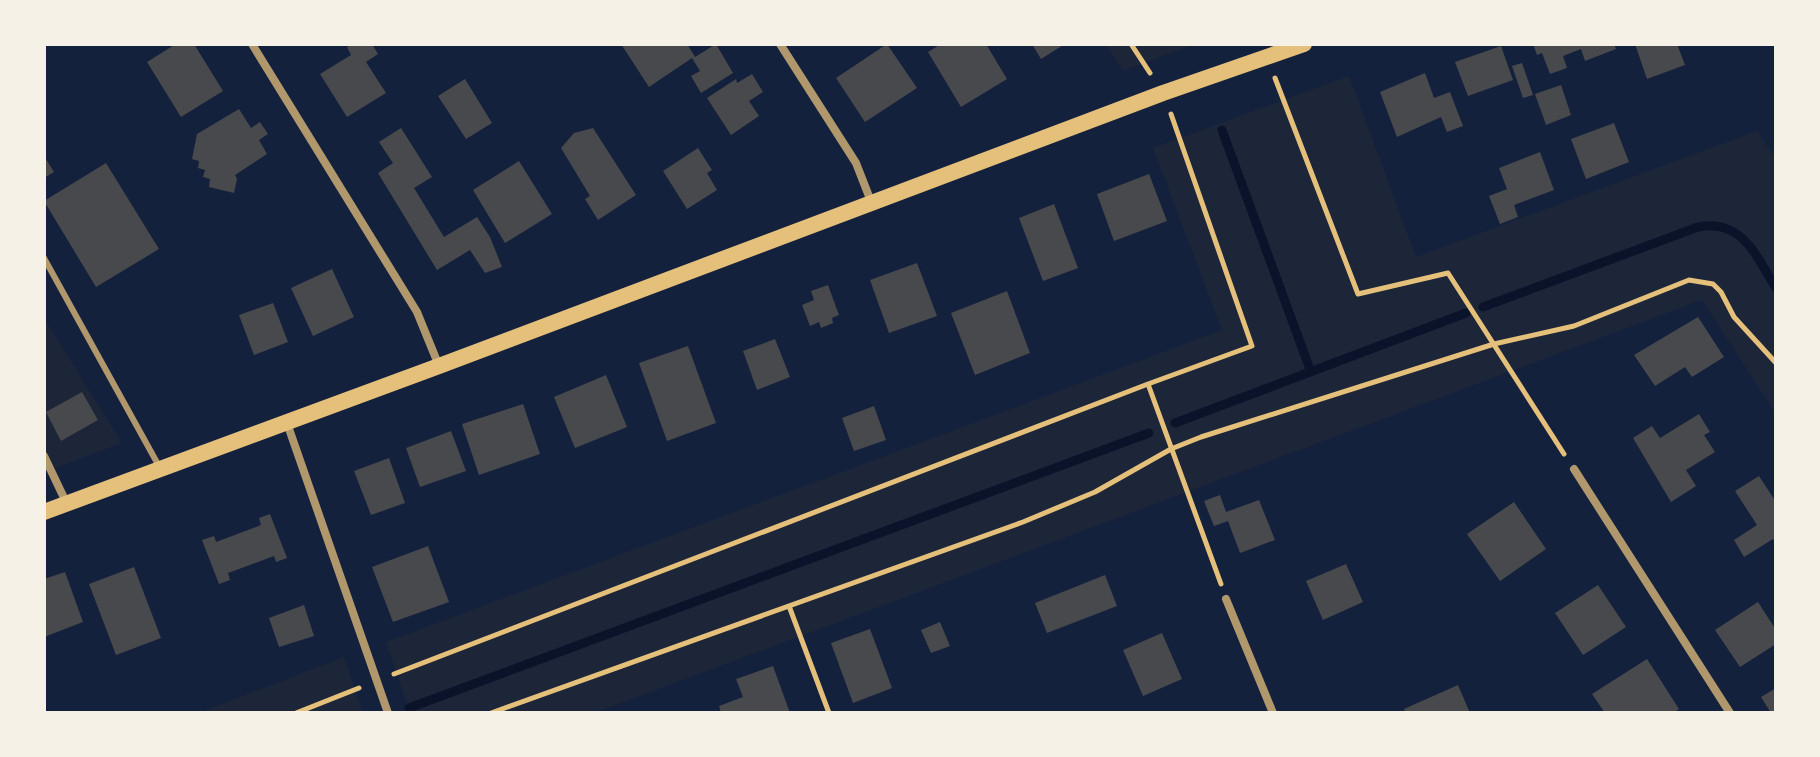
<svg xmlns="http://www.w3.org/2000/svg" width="1820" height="757" font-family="'Asap Condensed',sans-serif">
	<rect width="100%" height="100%" fill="#14213d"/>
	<path fill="#1d2539" d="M1106 44H1195L1123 71Z
		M1349 76 1416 257 1757 131 1776 159V414L1702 300 594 713H410L386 642 1222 330 1153 148Z
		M44 318 122 443 44 472Z
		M344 657 363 713H199Z"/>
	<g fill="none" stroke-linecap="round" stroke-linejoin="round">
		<path stroke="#0b132b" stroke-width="9" d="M1222 130 1311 372
			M1483 307 1698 227C1742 218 1756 256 1776 288
			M1175 423 1466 313
			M409 708 1149 433"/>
	</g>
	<path fill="#48494c" d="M176 44H194L223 91 181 117 147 62Z
		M353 44H372L378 54 366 62 386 93 347 117 320 74 351 55 347 47Z
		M621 44H687L695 57 716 44 733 73 701 93 691 76 700 71 692 58 649 87Z
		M887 44 917 88 865 122 836 78Z
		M941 44H986L1007 79 961 107 928 52Z
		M1032 44H1065L1041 59Z
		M1533 44H1614L1616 49 1585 61 1581 49 1563 56 1567 68 1550 74 1542 53 1537 55Z
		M1635 44H1677L1685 65 1647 79Z
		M1501 46 1513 80 1468 96 1455 62Z
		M1522 63 1533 95 1523 98 1512 66Z
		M1425 73 1434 98 1450 92 1463 126 1447 132 1441 117 1397 137 1380 92Z
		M752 74 763 92 749 101 759 116 731 135 707 98 736 79 737 83Z
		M465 79 492 123 466 139 438 96Z
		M1561 85 1571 115 1546 125 1535 94Z
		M239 109 251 128 260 122 268 134 259 140 267 154 235 175 237 179 234 193 209 187 210 179 203 177 205 170 198 168 199 161 192 159 197 134Z
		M1614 123 1629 162 1586 179 1571 139Z
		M401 128 432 177 414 188 444 237 477 217 490 237 502 267 485 273 470 250 437 270 378 173 393 163 379 142Z
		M593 128 636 195 598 220 585 199 590 196 561 148 574 133Z
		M698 148 712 170 707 173 717 190 687 209 663 171Z
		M1540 152 1554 190 1514 205 1518 217 1500 224 1489 196 1507 189 1499 168Z
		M44 156 54 172 44 178Z
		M519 161 552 214 505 243 473 190Z
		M106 163 159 249 96 287 44 201Z
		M1149 174 1167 221 1114 241 1097 194Z
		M1054 204 1078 268 1043 281 1019 218Z
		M917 263 937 316 889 333 870 280Z
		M332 269 354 317 313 336 291 288Z
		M828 285 839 315 832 318 833 323 821 328 819 322 810 326 802 305 814 300 811 291Z
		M1007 291 1030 353 975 375 951 313Z
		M273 303 288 342 254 355 239 315Z
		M1698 317 1724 357 1692 377 1685 367 1655 386 1634 355Z
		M775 339 790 377 757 390 743 351Z
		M688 346 716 423 667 441 639 363Z
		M606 375 627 427 575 448 554 397Z
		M82 392 98 420 61 441 46 412Z
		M523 404 540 454 479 475 462 424Z
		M874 406 886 440 854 451 842 418Z
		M1699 414 1710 432 1704 435 1715 452 1686 470 1696 486 1671 502 1633 438 1652 426 1660 438Z
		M451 431 466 471 420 487 406 448Z
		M389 458 405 503 371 515 354 471Z
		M1759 476 1776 502V543L1773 539 1744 557 1734 540 1757 525 1735 491Z
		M1220 495 1226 512 1259 500 1275 540 1240 553 1228 521 1214 526 1204 501Z
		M1514 502 1546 549 1500 581 1467 534Z
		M270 514 287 558 276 562 274 556 228 573 230 580 219 584 202 540 214 536 216 542 261 525 259 518Z
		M428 546 449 602 393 622 372 567Z
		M1346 564 1363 602 1323 620 1306 581Z
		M134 567 161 638 116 655 89 584Z
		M65 572 83 622 44 637V579Z
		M1105 575 1117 606 1047 633 1035 603Z
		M1598 585 1626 627 1583 655 1555 613Z
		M1758 602 1776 630V644L1740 667 1715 630Z
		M304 605 314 636 279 647 269 618Z
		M940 622 950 646 931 653 921 630Z
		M870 629 892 688 853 703 831 643Z
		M1162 633 1182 679 1143 696 1123 650Z
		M1647 659 1679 709 1673 713H1605L1592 694Z
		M773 666 790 713H721L719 706 743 697 736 679Z
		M1458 685 1470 713H1406L1404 709Z
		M1776 688V713H1771L1761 697Z"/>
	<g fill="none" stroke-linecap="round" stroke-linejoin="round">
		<path stroke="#e5c07b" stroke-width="5" d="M1131 44 1150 73
			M1275 78 1358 294 1448 273 1564 454
			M1171 114 1252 346 1148 384 1221 584
			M789 606 829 713
			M394 674 1148 384
			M296 713 359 688
			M491 713 1023 522 1095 492 1171 449 1201 437 1494 344 1574 326 1689 280 1713 284 1721 292 1734 317 1776 363"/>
		<path stroke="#b1986c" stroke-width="6" d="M44 258 160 468"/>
		<path stroke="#b1986c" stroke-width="8" d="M252 44 417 312 439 366
			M780 44 856 163 872 204
			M287 423 388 713
			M44 456 66 502
			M1574 469 1730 713
			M1226 599 1273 713"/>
		<path stroke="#e5c07b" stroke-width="16" d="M44 512 439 366 1163 93 1304 44"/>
	</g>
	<rect width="1820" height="757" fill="none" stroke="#f6f1e7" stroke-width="92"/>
</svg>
